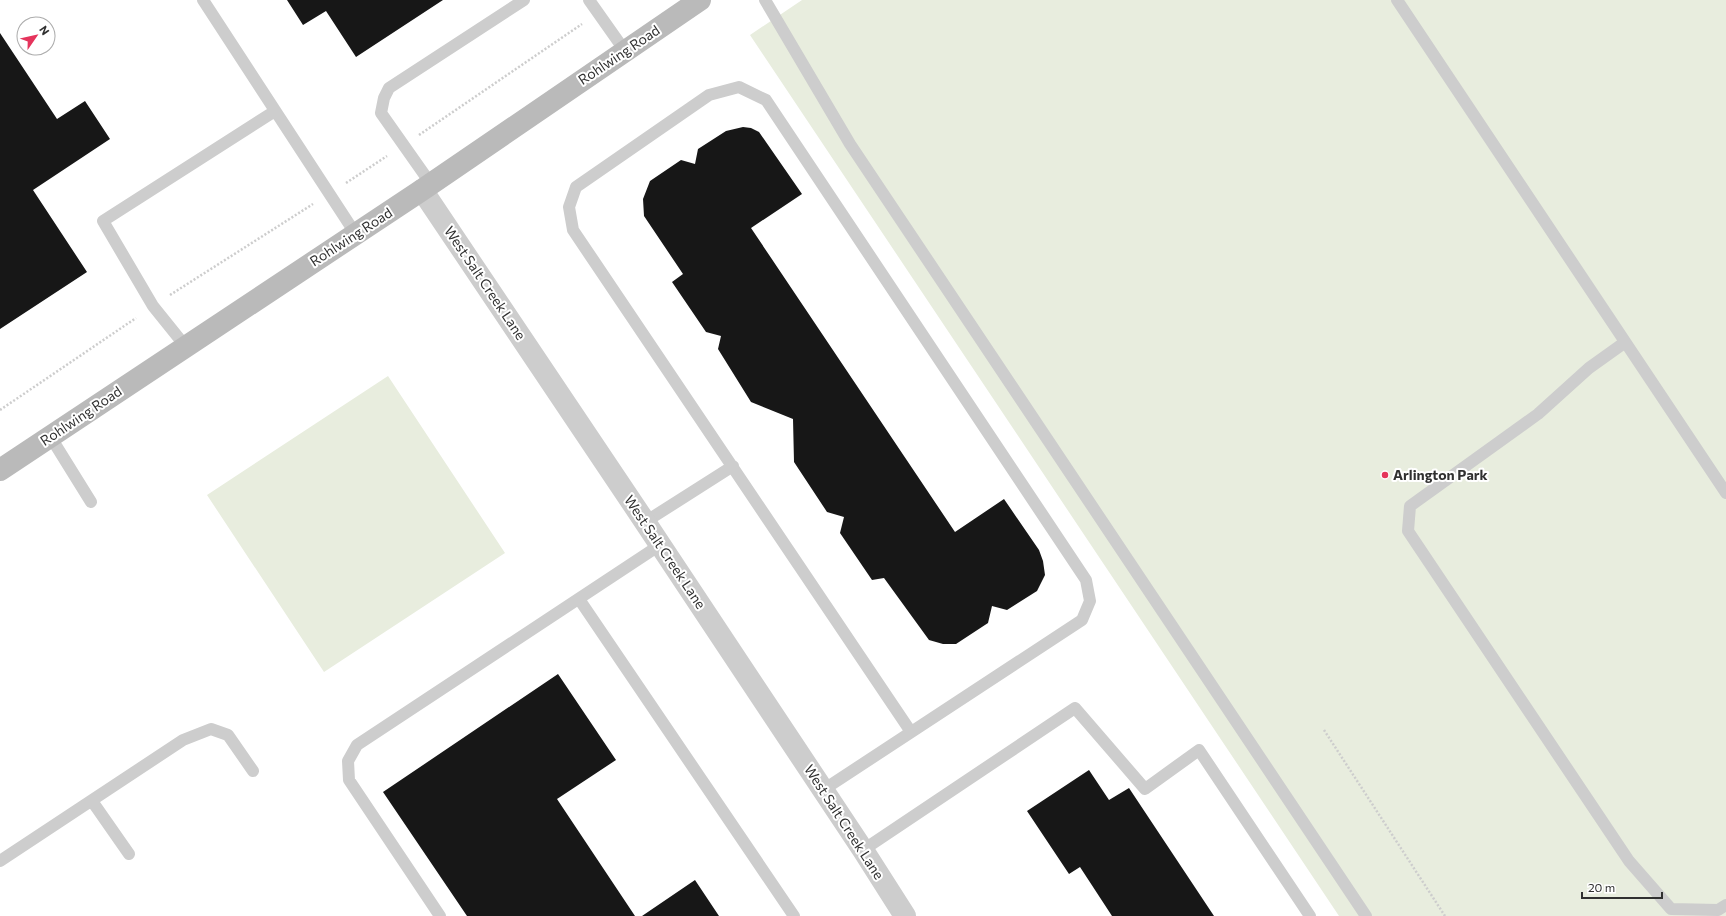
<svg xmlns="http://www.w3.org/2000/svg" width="1726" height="916" font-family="Commissioner,sans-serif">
	<rect width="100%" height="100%" fill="#fff"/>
	<path fill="#e8edde" d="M802 0H1726V916H1339L750 35Z
		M388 376 505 553 324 672 207 495Z"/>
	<path fill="#171717" d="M287 0H443L356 57 326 11 303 25Z
		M0 33 57 119 85 101 110 139 33 190 87 272 0 329Z
		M743 127 751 128 759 132 802 194 751 228 955 532 1004 499 1039 550 1043 561 1045 575 1037 591 1007 610 992 606 988 623 956 644H943L929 640 884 578 872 580 840 533 844 517 827 512 794 462 793 419 751 402 718 349 721 336 706 332 672 282 683 274 644 216 643 199 650 181 681 160 695 164 698 149 726 131Z
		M558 674 616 760 557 799 635 916H467L383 792Z
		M1089 770 1109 800 1129 788 1214 916H1112L1080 867 1069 874 1027 811Z
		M695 880 719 916H642Z"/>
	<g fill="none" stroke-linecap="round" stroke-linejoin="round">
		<path stroke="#cdcdcd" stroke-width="2.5" stroke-dasharray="2 2" stroke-linecap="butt" d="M419 135 582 24
			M346 183 387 156
			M170 295 313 204
			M0 410 136 318
			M1324 730 1445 916"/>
		<path stroke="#cdcdcd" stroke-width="12" d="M203 0 355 233
			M589 0 625 51
			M765 0 850 144 1366 916
			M1397 0 1726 493
			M431 184 381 113 384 98 389 88 524 0
			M1624 343 1589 368 1538 414 1410 506 1408 531 1629 861 1671 909 1718 910 1726 905
			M186 347 153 306 103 221 275 111
			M50 436 91 502
			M645 522 733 466
			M579 599 794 916
			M823 790 1082 620 1090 601 1086 580 766 100 739 87 709 95 576 187 569 207 573 230 911 732
			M92 801 129 854
			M863 850 1075 708 1145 789 1199 750 1310 916
			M0 861 183 740 211 729 228 735 253 771
			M440 916 349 780 348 761 357 745 660 545"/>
		<path stroke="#cdcdcd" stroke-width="22" d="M422 190 645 522 863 850 905 916"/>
		<path stroke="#bababa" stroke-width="22" d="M0 470 422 190 700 0"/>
	</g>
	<circle fill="#e5345c" stroke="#fff" stroke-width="1.5" cx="1385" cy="475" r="4"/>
	<g text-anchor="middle" stroke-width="4" stroke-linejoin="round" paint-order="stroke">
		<g font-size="14" fill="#303030" stroke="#fff">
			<text transform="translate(619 55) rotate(-34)" y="5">Rohlwing Road</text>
			<text transform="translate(351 237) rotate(-33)" y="5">Rohlwing Road</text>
			<text transform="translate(485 283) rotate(56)" y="5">West Salt Creek Lane</text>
			<text transform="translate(81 416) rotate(-34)" y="5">Rohlwing Road</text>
			<text transform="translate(665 552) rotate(56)" y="5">West Salt Creek Lane</text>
			<text transform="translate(844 822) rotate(57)" y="5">West Salt Creek Lane</text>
		</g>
		<g font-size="14" font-weight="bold" fill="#303030" stroke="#fff" text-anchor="start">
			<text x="1393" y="480">Arlington Park</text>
		</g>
	</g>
	<g transform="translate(36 36) rotate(56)"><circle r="19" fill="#ffffff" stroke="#acacac"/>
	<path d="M0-3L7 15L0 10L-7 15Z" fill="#e5345c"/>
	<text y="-6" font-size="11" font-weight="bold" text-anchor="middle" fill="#303030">N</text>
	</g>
	<path d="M1582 892v6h80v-6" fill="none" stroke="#303030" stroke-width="2"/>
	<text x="1588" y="892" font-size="12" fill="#303030" stroke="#ffffff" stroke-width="3" paint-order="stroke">20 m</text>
</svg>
